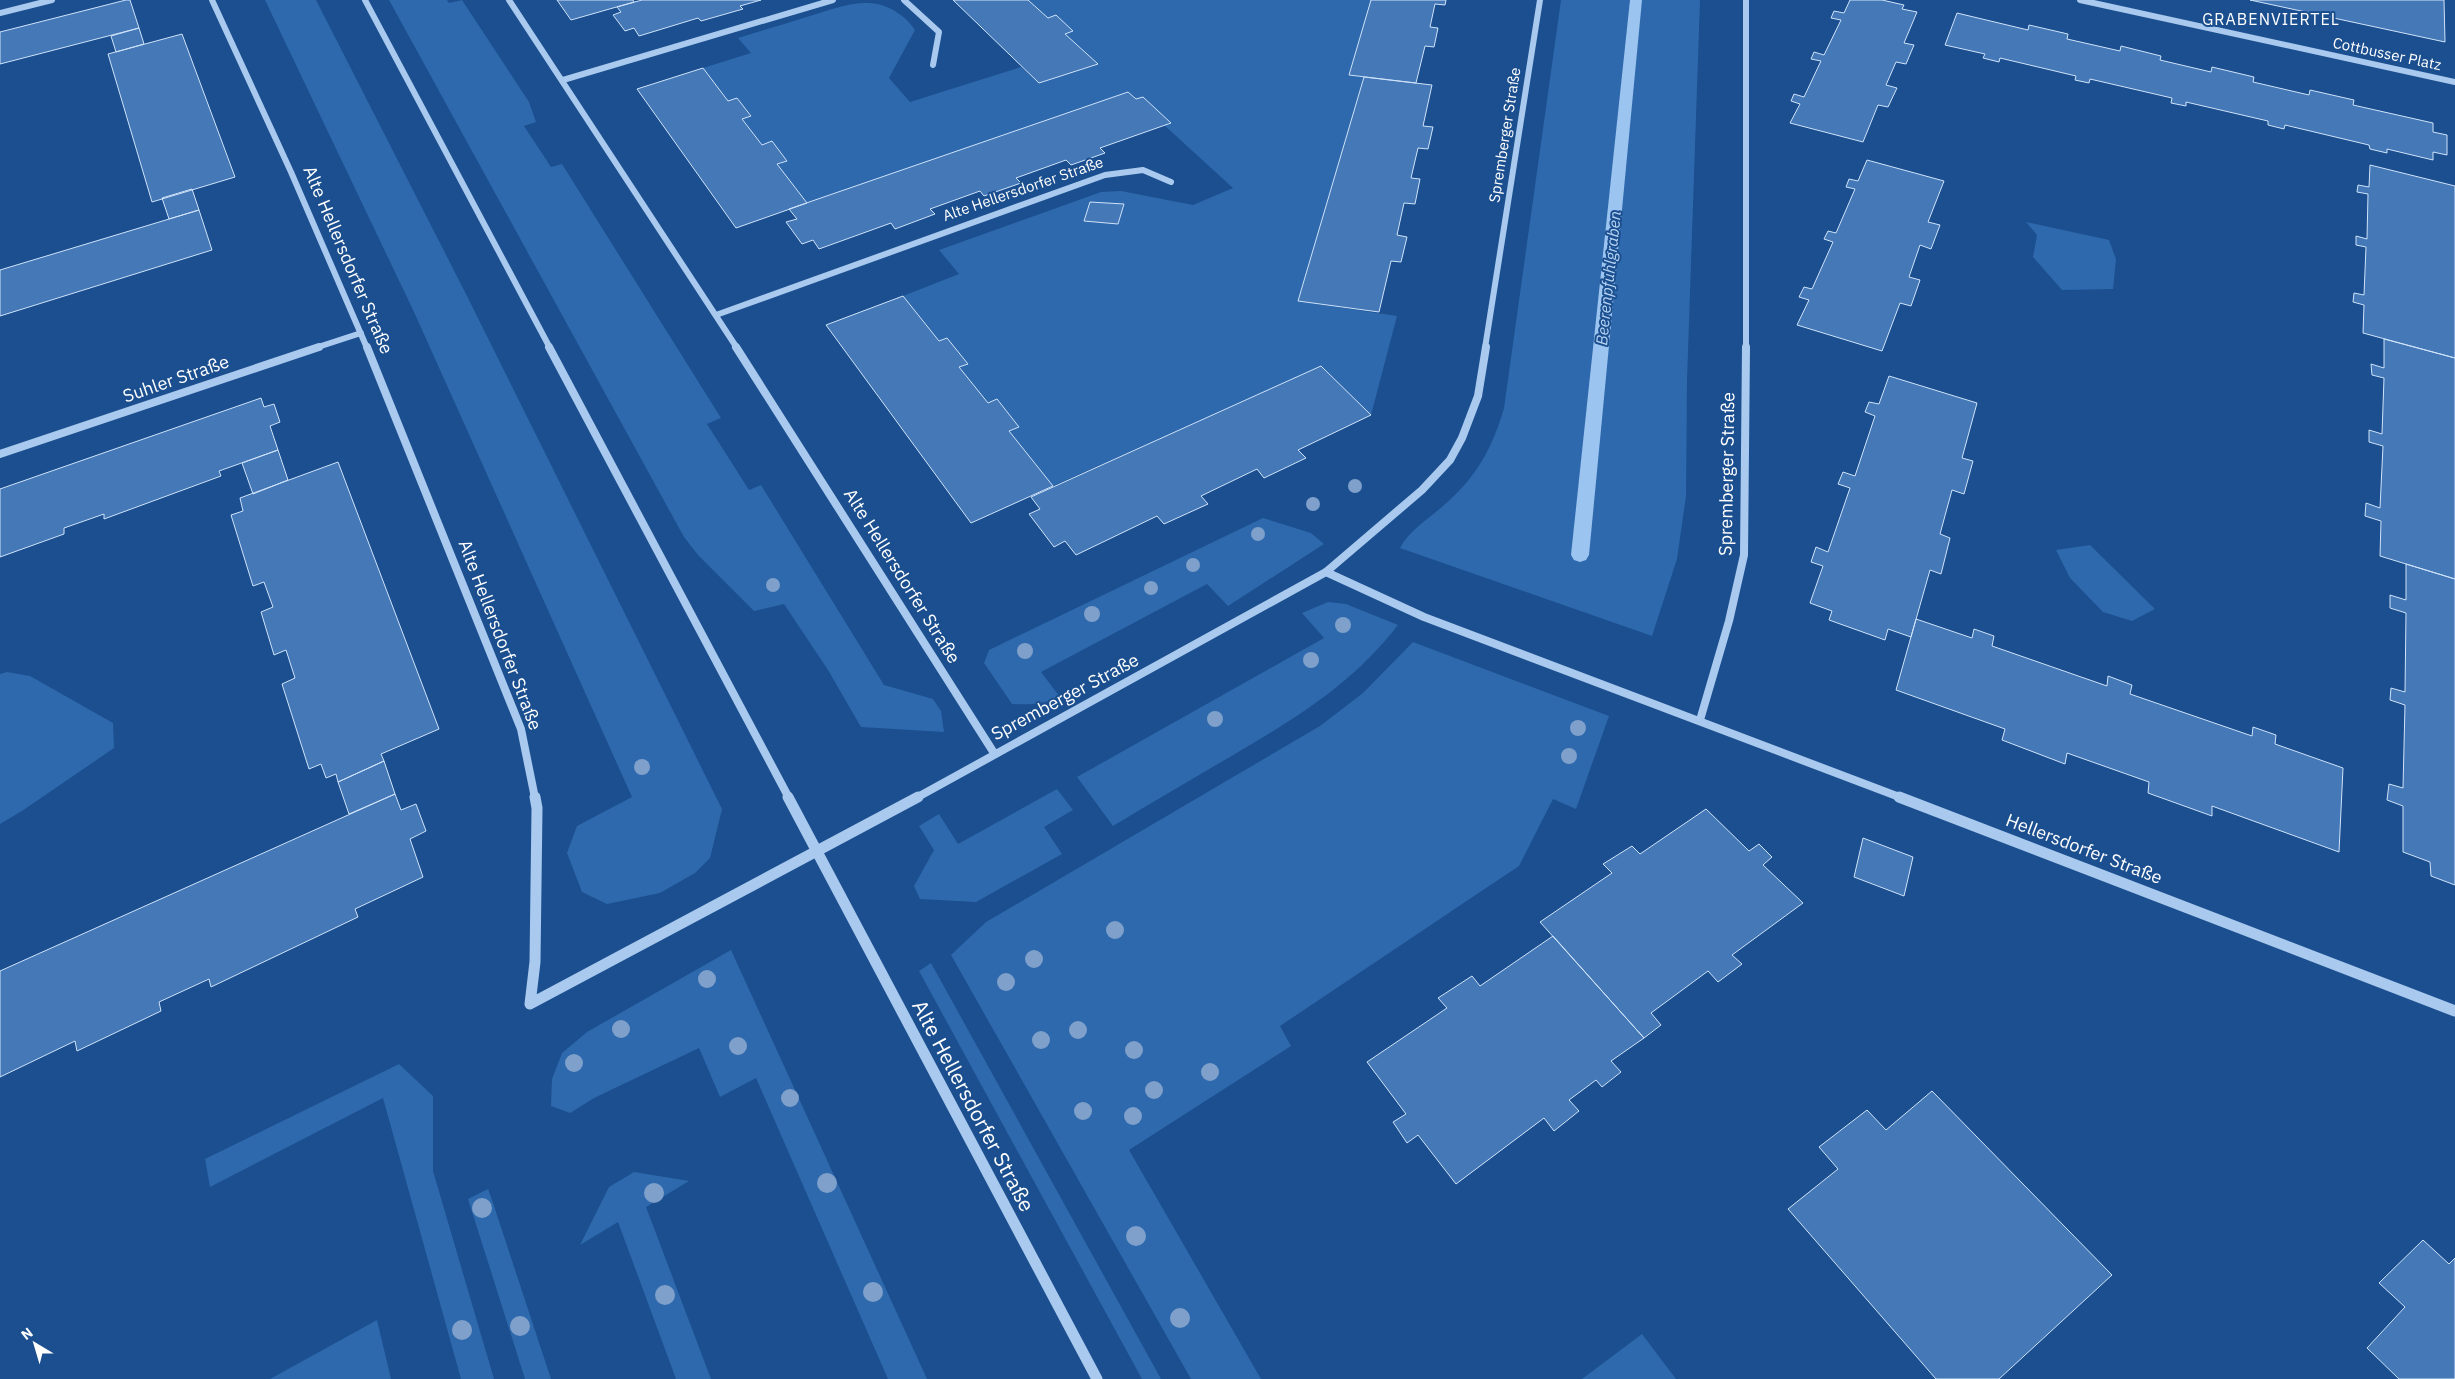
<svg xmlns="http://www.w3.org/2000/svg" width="2455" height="1379" font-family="'IBM Plex Sans',sans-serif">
	<rect width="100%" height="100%" fill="#1b4f8f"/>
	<path fill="#2e69ad" d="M265 0H316L467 296 722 809 710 858 695 873 660 893 607 904 582 892 567 853 577 826 632 797 414 312Z
		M389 0H447L449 3 462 0 529 102 536 122 524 126 551 167 562 164 721 418 707 424 749 490 761 485 884 685 933 699 941 711 944 732 861 727 828 670 784 604 754 611 698 555 684 537Z
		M1028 0H1371L1349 75 1364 77 1298 301 1397 316 1371 415 1320 367 1053 486 1009 431 1019 427 997 399 988 403 959 367 967 364 939 341 903 296 959 274 939 250 1101 192 1121 191 1193 205 1233 188 1164 125 1170 122 1143 97 1136 99 1128 92 807 203 777 164 787 160 772 141 762 145 742 119 751 115 737 98 728 101 703 68 751 53 738 38C763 30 788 23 813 15 830 10 847 3 866 3 884 2 905 14 915 30L889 78 910 102 1021 67 1039 83 1098 64Z
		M1561 0H1700L1687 381 1686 496 1677 559 1652 636 1400 548C1409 530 1430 518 1444 505 1476 478 1493 447 1504 408Z
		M2026 222 2109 240 2116 259 2113 289 2062 290 2033 257 2037 235Z
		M1263 518 1311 533 1324 544 1228 606 1207 584 1041 672 1060 697C1044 704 1029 705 1012 704L984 663 989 650Z
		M2090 545 2155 609 2132 621 2103 612 2070 578 2056 550Z
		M1328 602 1346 604 1398 625C1351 685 1299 716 1235 754 1194 778 1153 802 1113 826L1077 777 1324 638 1302 613Z
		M1413 642 1609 716 1576 809 1553 799 1519 866 1280 1026 1291 1046 1129 1150 1261 1379H1191L951 955 986 922 1320 726 1363 693Z
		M7 672 30 676 113 723 114 748 22 811 0 824V674Z
		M1057 789 1073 810 1044 827 1062 854 976 902 920 899 914 886 934 850 919 826 939 814 958 844Z
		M731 950 927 1379H888L756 1078 720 1097 699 1048 594 1098 570 1113 551 1106 552 1079 562 1053 587 1032Z
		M931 963 1161 1379H1142L919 971Z
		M399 1064 433 1096V1171L494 1379H461L383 1098 210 1187 205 1159Z
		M634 1172 689 1181 646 1207 711 1379H676L618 1222 580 1245 609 1187Z
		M488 1189 492 1200 551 1379H525L468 1199Z
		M377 1320 391 1379H270Z
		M1642 1334 1676 1379H1582Z"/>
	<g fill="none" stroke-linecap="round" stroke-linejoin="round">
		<path fill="#9cc4f0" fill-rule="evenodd" d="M1630 0H1642L1589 555 1586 560 1580 562 1574 560 1571 555Z"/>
	</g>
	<path fill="#4478b7" stroke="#cfe3fa" d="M126 0H130L139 28 0 64V32Z
		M557 0H633L634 2 571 20Z
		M642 0H761L740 6 743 9 701 21 698 18 639 36 634 28 625 31 613 15 621 12 617 7Z
		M953 0H1028L1048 18 1056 15 1073 31 1065 34 1098 64 1039 83Z
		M1371 0H1446L1445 5 1435 4 1430 27 1438 28 1434 47 1425 46 1416 83 1349 75Z
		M1850 0H1882L1904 5 1902 9 1917 12 1904 43 1914 45 1906 64 1896 62 1886 85 1897 88 1888 107 1878 105 1863 142 1790 123 1800 104 1791 101 1794 94 1804 97 1821 61 1811 59 1814 52 1824 55 1841 20 1831 18 1834 11 1844 13Z
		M2250 0H2444L2445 42Z
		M1957 13 2028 30 2029 25 2068 34 2067 39 2120 51 2121 46 2161 56 2160 60 2211 72 2212 67 2254 77 2253 82 2309 95 2310 90 2354 100 2353 105 2433 123V132L2447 135V155L2433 152V160L2387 149V153L2370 149 2369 145 2285 125 2284 129 2268 125V121L2186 102V106L2171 103 2172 98 2090 79 2089 83 2075 80 2076 76 2000 58 1999 62 1983 58 1985 54 1945 45Z
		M139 28 144 44 116 52 111 36Z
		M182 34 235 177 152 202 108 54Z
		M703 68 728 101 737 98 751 116 742 119 762 145 772 141 787 161 777 164 807 203 736 228 637 89Z
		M1364 77 1432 85 1423 126 1433 127 1428 149 1418 148 1411 178 1420 179 1415 204 1404 203 1397 235 1407 237 1401 262 1391 261 1379 312 1298 301Z
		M1128 92 1136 99 1143 97 1171 123 1100 148 1105 153 1071 165 1066 160 1016 178 1021 183 984 196 980 191 930 209 935 214 895 229 891 223 819 249 813 240 802 244 786 222 797 219 789 209Z
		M1867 160 1944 181 1928 222 1940 225 1931 249 1920 245 1909 277 1920 280 1911 306 1900 303 1882 351 1797 325 1809 300 1799 297 1804 287 1812 289 1833 242 1824 239 1828 231 1836 233 1855 189 1846 187 1849 179 1858 181Z
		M2370 165 2455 186V358L2363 333 2364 305 2353 302 2354 293 2364 295 2366 247 2356 245V236L2367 239 2368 194 2357 192 2358 185 2369 187Z
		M192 189 199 210 169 219 162 198Z
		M1090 202 1124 204 1118 224 1084 221Z
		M199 210 212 250 0 316V270Z
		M903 296 939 341 947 338 968 364 959 367 988 403 997 399 1019 427 1009 431 1053 486 971 523 826 325Z
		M2384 339 2455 358V579L2380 556 2381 521 2365 516 2366 503 2380 508 2383 446 2369 442V430L2382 434 2384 378 2372 375 2371 364 2384 368Z
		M1321 366 1371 415 1298 450 1306 458 1264 478 1257 469 1201 496 1208 504 1164 524 1157 516 1076 555 1065 541 1054 547 1029 514 1040 509 1031 497Z
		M1889 376 1977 403 1962 458 1973 461 1964 494 1952 490 1940 534 1950 538 1941 574 1930 570 1911 637 1888 629 1885 640 1829 620 1832 611 1810 603 1823 566 1811 562 1816 547 1828 552 1850 488 1838 484 1843 472 1855 476 1875 416 1865 412 1869 402 1879 404Z
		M261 398 264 407 274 404 280 422 270 426 278 450 219 471 221 476 104 519V514L64 528V534L0 557V489Z
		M278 450 288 480 253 494 242 463Z
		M338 462 439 729 381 754 384 761 338 782 336 774 326 778 321 764 309 769 282 684 295 678 286 650 274 655 261 612 273 607 264 582 253 586 231 515 243 511 240 498Z
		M2406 564 2455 579V885L2431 876 2430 862 2403 852V806L2387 800 2389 784 2403 788 2405 705 2390 700 2391 688 2405 692 2406 613 2390 608V595L2406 600Z
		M1916 619 1972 638 1974 629 1994 636 1992 646 2107 686 2108 676 2132 685 2130 694 2252 736 2253 727 2276 735 2275 744 2343 768 2339 852 2212 806V816L2148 793 2149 782 2067 753 2065 764 2002 740 2005 729 1896 690Z
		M384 761 395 794 349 814 338 782Z
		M395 794 401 810 416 804 426 831 410 839 423 877 355 909 358 917 211 987 209 979 159 1002 161 1011 77 1051 75 1041 0 1077V971Z
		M1706 809 1749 851 1759 844 1772 857 1763 865 1803 903 1732 955 1742 964 1718 982 1708 971 1651 1013 1661 1025 1644 1038 1540 922 1612 873 1603 864 1632 846 1640 854Z
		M1863 838 1913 857 1904 896 1854 877Z
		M1553 936 1644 1038 1611 1061 1621 1072 1602 1087 1596 1080 1569 1100 1579 1111 1554 1131 1544 1118 1456 1184 1418 1135 1407 1143 1393 1122 1406 1114 1367 1062 1447 1008 1438 998 1472 976 1480 986Z
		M1932 1091 2112 1275 1999 1379H1936L1788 1209 1838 1169 1819 1147 1867 1110 1886 1130Z
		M2423 1240 2449 1264 2455 1258V1379H2399L2367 1348 2405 1307 2379 1283Z"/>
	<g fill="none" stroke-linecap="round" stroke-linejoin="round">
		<path stroke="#a9c9ee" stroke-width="6" d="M212 0 291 172 367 348
			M365 0 550 348
			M509 0 737 348
			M904 0 939 32 933 65
			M1746 0V348
			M2080 0 2455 82
			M0 13 52 0
			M563 80 833 0
			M716 315 1105 175 1143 170 1171 182
			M315 348 361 333
			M1485 348 1540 0"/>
		<path stroke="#a9c9ee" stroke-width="8" d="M367 347 521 729 535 798
			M549 347 789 798
			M736 347 994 753
			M0 454 319 347
			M1326 572 1424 617 1902 798
			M1700 720 1729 621 1744 555 1746 347
			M916 798 1326 572 1422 490 1450 460 1462 438 1478 396 1486 347"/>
		<path stroke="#a9c9ee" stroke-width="11" d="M788 797 1097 1379
			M1899 797 2455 1011
			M530 1004 535 962 537 808 535 797
			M530 1004 918 797"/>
	</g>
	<g fill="#7ea0ca">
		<circle cx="1355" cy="486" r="7"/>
		<circle cx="1313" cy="504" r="7"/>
		<circle cx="1258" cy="534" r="7"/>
		<circle cx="1193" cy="565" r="7"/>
		<circle cx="773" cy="585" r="7"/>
		<circle cx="1151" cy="588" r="7"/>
		<circle cx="1092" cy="614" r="8"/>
		<circle cx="1343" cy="625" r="8"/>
		<circle cx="1025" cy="651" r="8"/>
		<circle cx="1311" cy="660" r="8"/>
		<circle cx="1215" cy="719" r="8"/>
		<circle cx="1578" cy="728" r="8"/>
		<circle cx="1569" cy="756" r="8"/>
		<circle cx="642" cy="767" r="8"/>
		<circle cx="1115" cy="930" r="9"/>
		<circle cx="1034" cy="959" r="9"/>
		<circle cx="707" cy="979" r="9"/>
		<circle cx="1006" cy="982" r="9"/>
		<circle cx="621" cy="1029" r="9"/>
		<circle cx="1078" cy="1030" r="9"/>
		<circle cx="1041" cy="1040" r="9"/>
		<circle cx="738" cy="1046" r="9"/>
		<circle cx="1134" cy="1050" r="9"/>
		<circle cx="574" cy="1063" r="9"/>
		<circle cx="1210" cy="1072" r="9"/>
		<circle cx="1154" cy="1090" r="9"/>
		<circle cx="790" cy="1098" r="9"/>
		<circle cx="1083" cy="1111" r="9"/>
		<circle cx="1133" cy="1116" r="9"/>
		<circle cx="827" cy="1183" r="10"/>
		<circle cx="654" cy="1193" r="10"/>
		<circle cx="482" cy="1208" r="10"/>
		<circle cx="1136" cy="1236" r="10"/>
		<circle cx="873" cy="1292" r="10"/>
		<circle cx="665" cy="1295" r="10"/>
		<circle cx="1180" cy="1318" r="10"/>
		<circle cx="520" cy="1326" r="10"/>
		<circle cx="462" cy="1330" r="10"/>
	</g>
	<g text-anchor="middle" stroke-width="4" stroke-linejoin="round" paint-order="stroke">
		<g font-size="15" fill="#fff" stroke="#1b4f8f">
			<text transform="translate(2387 54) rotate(12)" y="5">Cottbusser Platz</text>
			<text transform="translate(1505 135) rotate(-81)" y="5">Spremberger Straße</text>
			<text transform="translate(1023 189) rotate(-19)" y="5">Alte Hellersdorfer Straße</text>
		</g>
		<g font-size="16" letter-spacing="1" fill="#fff" stroke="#1b4f8f">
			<text x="2271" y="25">GRABENVIERTEL</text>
		</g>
		<g font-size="16" font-style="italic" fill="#b5d3f5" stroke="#1b4f8f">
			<text transform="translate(1608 278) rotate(-84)" y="6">Beerenpfuhlgraben</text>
		</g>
		<g font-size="18" fill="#fff" stroke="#1b4f8f">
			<text transform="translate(348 260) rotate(67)" y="6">Alte Hellersdorfer Straße</text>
			<text transform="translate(176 379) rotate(-19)" y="6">Suhler Straße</text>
			<text transform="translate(1727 474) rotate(-89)" y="6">Spremberger Straße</text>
			<text transform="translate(902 576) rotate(58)" y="6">Alte Hellersdorfer Straße</text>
			<text transform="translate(500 635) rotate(69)" y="6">Alte Hellersdorfer Straße</text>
			<text transform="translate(1065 697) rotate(-28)" y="6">Spremberger Straße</text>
			<text transform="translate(2084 849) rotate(21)" y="6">Hellersdorfer Straße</text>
		</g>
		<g font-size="21" fill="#fff" stroke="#1b4f8f">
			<text transform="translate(973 1106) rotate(62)" y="7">Alte Hellersdorfer Straße</text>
		</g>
	</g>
	<g transform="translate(35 1344) rotate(322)" stroke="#1b4f8f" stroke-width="4" paint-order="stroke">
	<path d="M0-4L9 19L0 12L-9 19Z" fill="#ffffff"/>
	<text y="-8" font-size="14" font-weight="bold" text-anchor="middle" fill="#ffffff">N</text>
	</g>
</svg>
